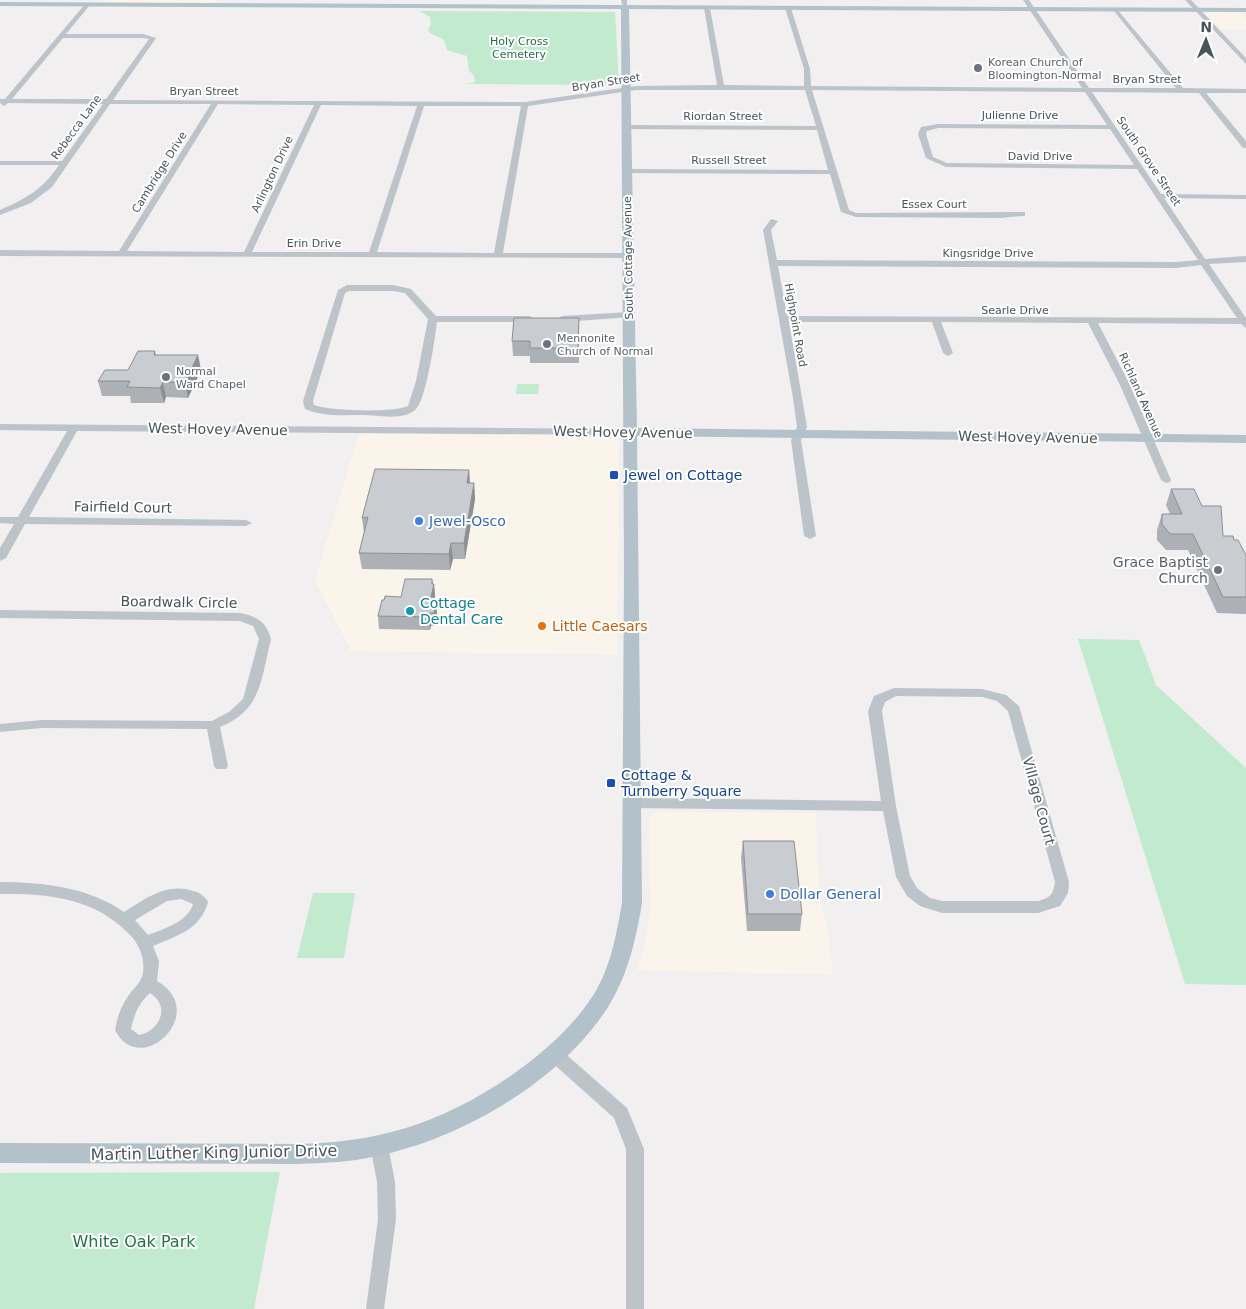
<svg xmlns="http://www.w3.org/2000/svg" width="1246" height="1309" font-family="'DejaVu Sans',sans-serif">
	<rect width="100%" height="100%" fill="#f1efef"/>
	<path fill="#faf4ea" d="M103 0H219L211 3H103Z
		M1209 12H1240L1246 18V30H1220L1205 14Z
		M359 433 607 436 619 441 617 655 351 651 315 580Z
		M657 812 816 813 819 897 828 928 833 975 637 970 645 943 650 911 649 818 651 815Z"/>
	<path fill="#c2eace" d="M419 11 615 12 619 85 466 84 475 82 474 76 469 70 467 56 447 50 444 40 430 33 428 30 431 24 430 17Z
		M517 384H539L538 394H516Z
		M1078 639 1139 640 1156 685 1246 768V985L1185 984Z
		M313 893H355L344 958H297Z
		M280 1172 254 1309H0V1173Z"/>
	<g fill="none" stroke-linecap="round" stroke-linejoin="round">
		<path fill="#bcc4ca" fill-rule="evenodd" d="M621 0H627V8H623Z
			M1023 0H1029L1089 88H1176L1114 11 1116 8 1183 88 1246 89V93H1206L1246 141V148H1243L1199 93 1092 92 1161 194 1246 195V199L1164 198 1205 259 1246 256V262L1209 264 1246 318V328L1241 324 1098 323 1130 385 1171 480 1170 482 1166 483 1161 480 1120 385 1088 323 941 322 953 353 948 356 943 353 932 322H789L807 427 801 440 816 536 810 539 804 536 791 440 797 427 793 398 763 230 771 219 778 221 771 230 777 260 1176 262 1198 260 1137 169 946 167 926 158 918 134 921 127 938 124 1107 125 1085 92 812 90 849 210 856 213 1025 212V216H1022L1000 218 856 217 841 212 830 174 624 173V169H627L828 170 817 130 626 129 622 127 626 125 816 126 805 90H636L528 106 503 253H628L631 254V258L0 256V250L119 251 211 104H110L52 187 31 203 0 215V210C27 198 42 190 59 165H0V161H62L103 104 8 103 4 106 0 103V99H5L85 4 90 5 66 34H143L156 38 113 100 525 102 636 86 717 85 704 8 707 6 710 8 724 85 804 86V69L785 8 788 6 791 8 810 69 811 86 1082 88ZM63 38H143L149 39 106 99H12ZM218 104 314 105 244 252 127 251ZM321 105 417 106 369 252H252ZM424 106H521L494 253 377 252ZM938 128 1110 129 1134 165 947 163 933 157 926 134 927 131ZM1201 265 1237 318 787 316 778 266 1176 268Z
			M1185 0H1191L1246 58V64Z
			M393 285 411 289 436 316H530L535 319 530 322H437C435 338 426 402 415 410 402 421 377 415 362 415 342 415 324 417 305 409L303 401 338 290 347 285ZM349 291H393L405 293 428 319 416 381 408 406C394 413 329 411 314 405L313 401 345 293Z
			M629 312 634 315 632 317 562 322 557 319 562 316Z
			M0 424 630 429 635 432 630 435 77 431 29 517 246 520 252 523 246 526 25 524 6 558 0 561V548L14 524 0 523V517H18L67 431 0 430Z
			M0 610 240 613C256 616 267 622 271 639 261 679 262 710 220 727L228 766 226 769H216L214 766 207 729 42 728 0 732V724L42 720 212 721 229 712 243 699 259 639 253 626 240 621 0 618Z
			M894 688 982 689 1006 695 1019 706 1069 882 1068 893 1060 906 1038 913H942L920 906 907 896 896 877 883 811 632 808 627 807 625 803 627 799 632 798 881 801 868 711 874 696ZM896 696 982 697 997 701 1008 711 1055 882C1053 895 1050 898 1038 901H942L930 898 917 888 910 876 896 806 882 711 885 702Z
			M0 882C43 882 88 887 124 912 145 899 167 882 193 891 199 892 205 896 208 902 201 929 177 936 153 946L159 961 157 981C211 1012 140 1080 115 1030 117 1019 120 1008 127 998 132 989 141 984 143 973 145 957 139 943 127 932 94 898 46 893 0 894ZM181 899 193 904C188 922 163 929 148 935L135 920 167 901ZM150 993C171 1006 160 1031 139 1035L131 1029C134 1014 139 1003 150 993Z
			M554 1047 560 1049 627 1108 644 1149V1309H626V1149L614 1118 548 1059 546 1054 548 1049Z
			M379 1137 385 1140 388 1145 395 1182 396 1219 384 1309H366L378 1219 377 1182 370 1145 373 1140Z"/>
		<path fill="#b2c1ca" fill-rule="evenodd" d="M0 2 1246 8V12L629 9 637 428 1246 435V443L637 436 642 903C636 939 628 975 608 1007 561 1081 461 1139 377 1156 351 1162 324 1163 297 1164L0 1163V1143L297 1144C335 1143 370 1139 406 1128 472 1109 565 1048 598 987 612 961 617 931 622 903L624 569 621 9 0 6Z"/>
	</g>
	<path fill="#adb0b4" d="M579 318V363H530V356H513L512 341Z
		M155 351 156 355H198L201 370 188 398 166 397 164 403H131L130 396H102L98 381 128 370Z
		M469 470 470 483H474L475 499 465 559H453L450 570 362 569 359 553 364 533 362 518Z
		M1171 489 1202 506 1223 536 1234 540 1246 555V614L1217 613 1188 550H1166L1157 540V530L1162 514H1170L1166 505Z
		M432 579 433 584H434L435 596 434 602H436L437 614 435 626H431L430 630 379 629 378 616 384 600 401 597Z
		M743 841 802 914 800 931H747L741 858Z"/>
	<path fill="#8d9092" d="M198 355 201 370 188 398 185 382Z
		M163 382 166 397 164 403 160 388Z
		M469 470 470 486 467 483Z
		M474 483 475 499 465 559 464 543Z
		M451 543 453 559 450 570 449 554Z
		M432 579 433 588 434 584 435 596 434 601 435 607 436 602 437 614 435 626 431 597Z
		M430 613 431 626 430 630 429 617Z"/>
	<path fill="#c9cdd1" stroke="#8d9092" d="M514 318H579L578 348H530V341H512Z
		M138 351H155L154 355H198L185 382H163L160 388 127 387 130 381H98L105 370H128Z
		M375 469 469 470 467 483H474L464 543H451L449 554 359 553 368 517 362 518Z
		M1171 489H1194L1202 506H1221L1223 536H1233L1234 540H1238L1246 555V597H1223L1193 534H1170L1162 524V514H1182Z
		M405 579H432V584H434L431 597H434L433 602H436L434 613H430L429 617 378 616 382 600H384L385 596 401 597Z
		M743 841H794L802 914H748Z"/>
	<g fill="#6b7280" stroke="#fff" stroke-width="2">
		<circle cx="978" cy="68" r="5"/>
		<circle cx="547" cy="344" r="5"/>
		<circle cx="166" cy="377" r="5"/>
		<circle cx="1218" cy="570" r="5"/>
	</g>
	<g fill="#1a4fb4" stroke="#fff" stroke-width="2">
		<rect x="609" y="470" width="10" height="10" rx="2.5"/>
		<rect x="606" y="778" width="10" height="10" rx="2.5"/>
	</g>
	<g fill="#3f7fe0" stroke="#fff" stroke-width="2">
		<circle cx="419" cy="521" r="5"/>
		<circle cx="770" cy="894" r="5"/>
	</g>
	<circle fill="#0f9aa8" stroke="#fff" stroke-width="2" cx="410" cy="611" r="5"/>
	<circle fill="#e8710a" stroke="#fff" stroke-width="2" cx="542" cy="626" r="5"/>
	<g text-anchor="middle" stroke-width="4" stroke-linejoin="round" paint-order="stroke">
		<g font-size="11" fill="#227342" stroke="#fff">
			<text x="519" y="45">Holy Cross<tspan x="519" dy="13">Cemetery</tspan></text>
		</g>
		<g font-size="11" fill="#5b616d" stroke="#fff" text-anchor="start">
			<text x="988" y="66">Korean Church of<tspan x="988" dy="13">Bloomington-Normal</tspan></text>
			<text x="557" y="342">Mennonite<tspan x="557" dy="13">Church of Normal</tspan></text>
			<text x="176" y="375">Normal<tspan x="176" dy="13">Ward Chapel</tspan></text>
		</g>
		<g font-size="11" fill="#49545a" stroke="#fff">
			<text x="1147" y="83">Bryan Street</text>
			<text transform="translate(606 82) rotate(-9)" y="4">Bryan Street</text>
			<text x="204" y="95">Bryan Street</text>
			<text x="1020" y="119">Julienne Drive</text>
			<text x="723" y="120">Riordan Street</text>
			<text transform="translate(76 127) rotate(-54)" y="4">Rebecca Lane</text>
			<text x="1040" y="160">David Drive</text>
			<text x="729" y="164">Russell Street</text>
			<text transform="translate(1149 161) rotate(56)" y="4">South Grove Street</text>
			<text transform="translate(159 172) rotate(-58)" y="4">Cambridge Drive</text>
			<text transform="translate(272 174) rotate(-65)" y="4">Arlington Drive</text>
			<text x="934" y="208">Essex Court</text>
			<text x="314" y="247">Erin Drive</text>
			<text x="988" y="257">Kingsridge Drive</text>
			<text transform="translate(628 258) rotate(-91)" y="4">South Cottage Avenue</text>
			<text x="1015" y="314">Searle Drive</text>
			<text transform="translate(796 325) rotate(80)" y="4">Highpoint Road</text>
			<text transform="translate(1141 395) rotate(66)" y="4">Richland Avenue</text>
		</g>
		<g font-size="14" fill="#49545a" stroke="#fff">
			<text transform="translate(218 429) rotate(1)" y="5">West Hovey Avenue</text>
			<text transform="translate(623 432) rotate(1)" y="5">West Hovey Avenue</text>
			<text transform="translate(1028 437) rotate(1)" y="5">West Hovey Avenue</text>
			<text transform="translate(123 507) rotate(1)" y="5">Fairfield Court</text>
			<text transform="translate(179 602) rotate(1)" y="5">Boardwalk Circle</text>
			<text transform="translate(1039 801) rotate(75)" y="5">Village Court</text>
		</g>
		<g font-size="14" fill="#164399" stroke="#fff" text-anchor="start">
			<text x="624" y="480">Jewel on Cottage</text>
			<text x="621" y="780">Cottage &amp;<tspan x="621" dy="16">Turnberry Square</tspan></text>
		</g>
		<g font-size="14" fill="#366cbe" stroke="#fff" text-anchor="start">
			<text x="429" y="526">Jewel-Osco</text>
			<text x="780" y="899">Dollar General</text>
		</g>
		<g font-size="14" fill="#5b616d" stroke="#fff" text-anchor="end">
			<text x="1208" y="567">Grace Baptist<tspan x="1208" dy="16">Church</tspan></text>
		</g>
		<g font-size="14" fill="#0d838f" stroke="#fff" text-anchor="start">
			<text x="420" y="608">Cottage<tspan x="420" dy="16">Dental Care</tspan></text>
		</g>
		<g font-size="14" fill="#c56008" stroke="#fff" text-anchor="start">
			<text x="552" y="631">Little Caesars</text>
		</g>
		<g font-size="16" fill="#49545a" stroke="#fff">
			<text transform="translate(214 1152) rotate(-1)" y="6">Martin Luther King Junior Drive</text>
		</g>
		<g font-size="16" fill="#227342" stroke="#fff">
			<text x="134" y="1247">White Oak Park</text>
		</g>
	</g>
	<g transform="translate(1206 40) rotate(1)" stroke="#ffffff" stroke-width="4" paint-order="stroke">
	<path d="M0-4L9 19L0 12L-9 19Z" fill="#49545a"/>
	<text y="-8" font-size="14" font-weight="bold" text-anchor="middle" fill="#49545a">N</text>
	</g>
</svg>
